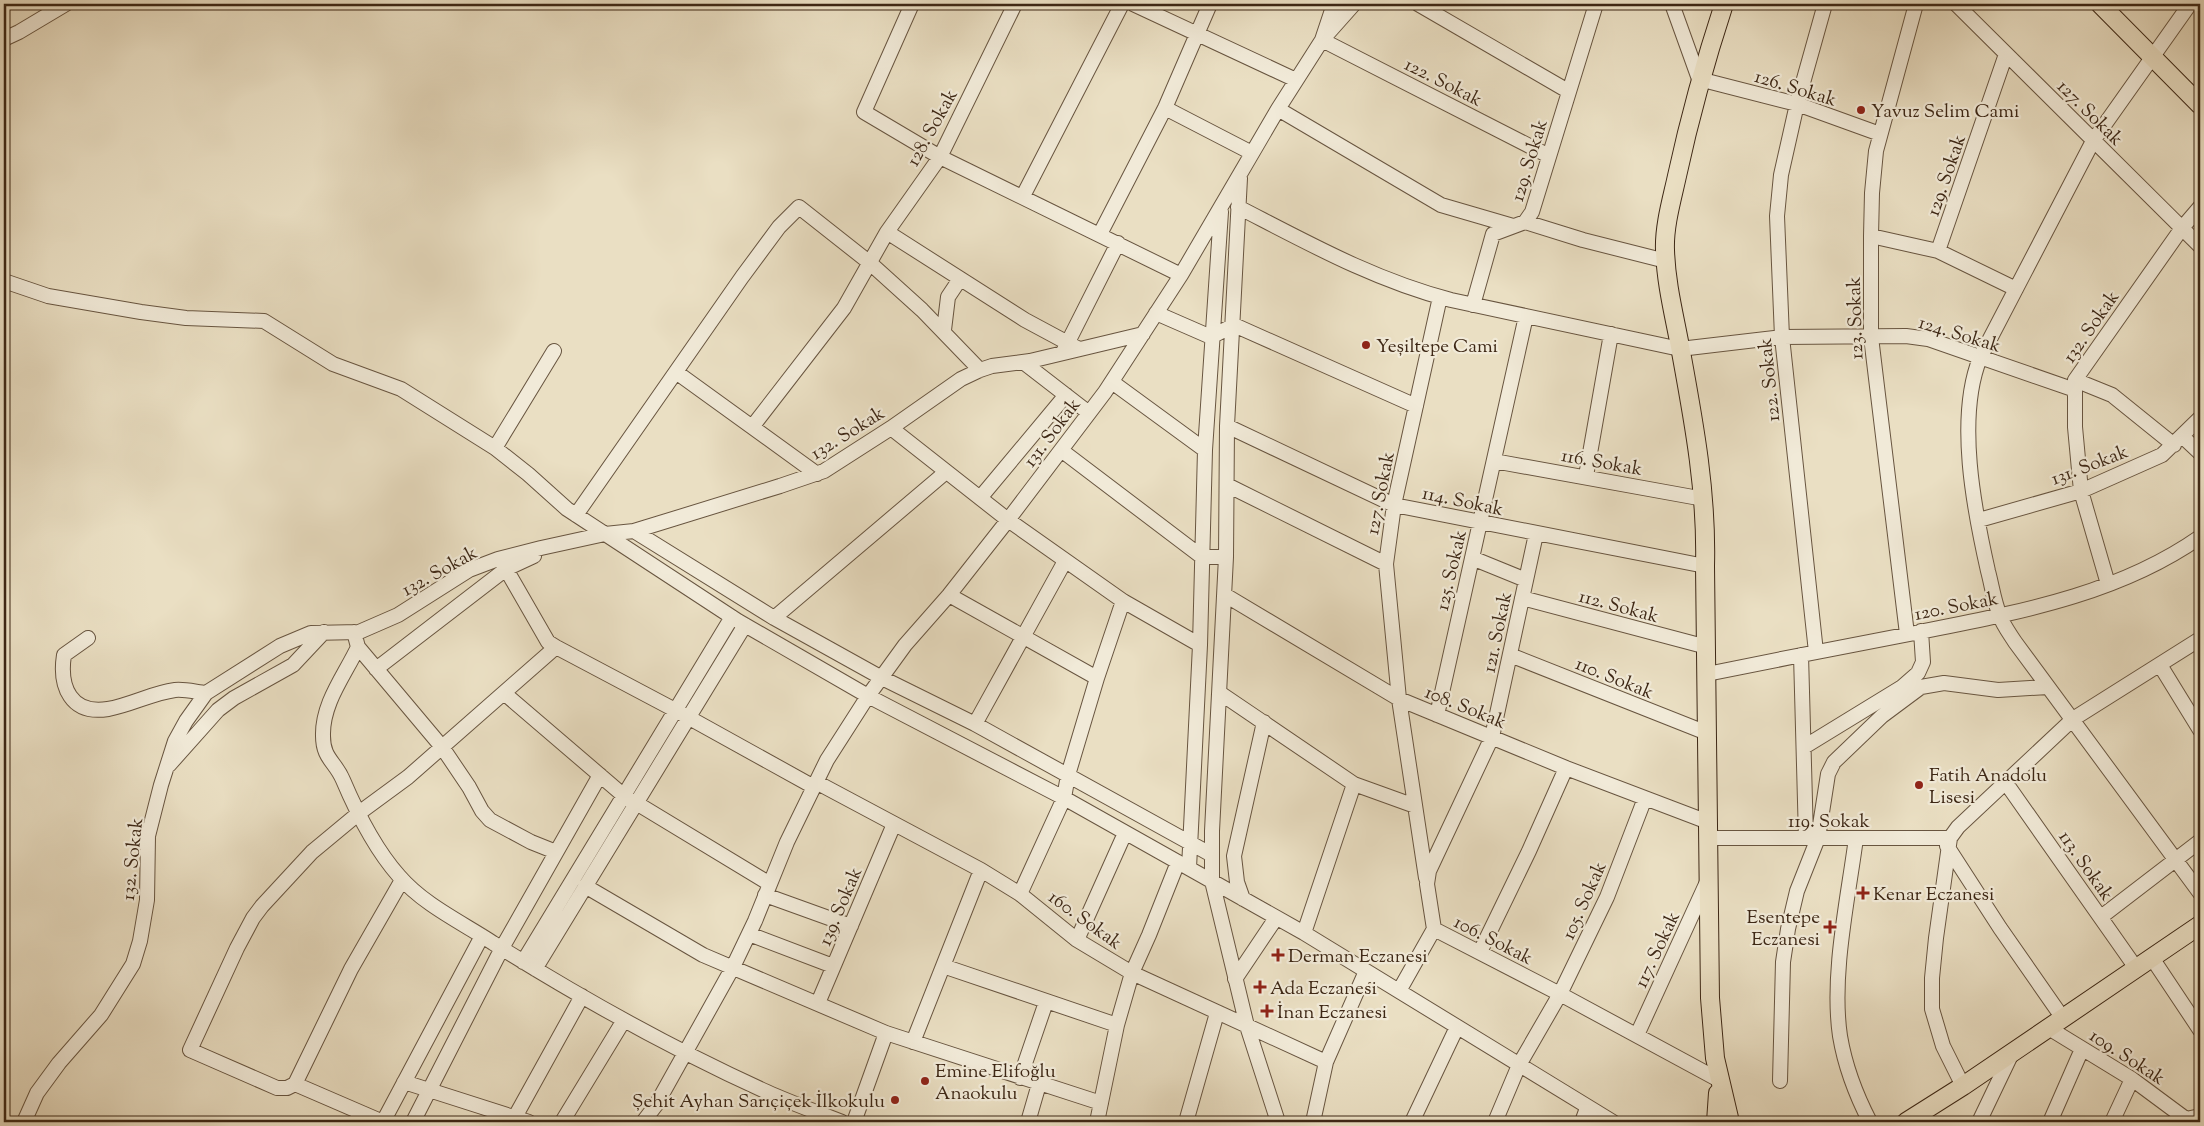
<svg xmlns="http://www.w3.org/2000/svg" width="2204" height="1126" font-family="'Sorts Mill Goudy',serif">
	<rect width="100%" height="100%" fill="#eadfc3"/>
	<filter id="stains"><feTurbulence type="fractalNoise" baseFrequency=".004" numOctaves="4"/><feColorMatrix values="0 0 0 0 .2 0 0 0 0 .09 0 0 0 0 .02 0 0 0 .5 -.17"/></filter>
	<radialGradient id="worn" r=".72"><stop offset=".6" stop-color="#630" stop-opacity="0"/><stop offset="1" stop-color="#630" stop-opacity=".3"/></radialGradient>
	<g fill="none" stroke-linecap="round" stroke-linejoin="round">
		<defs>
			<path id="minor" d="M912 4 864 112 940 157 1181 275
				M1133 4 1296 80
				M1334 4 1322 40 1549 156
				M1418 4 1568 91
				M1672 4 1699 79 1797 104 1880 134
				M1956 4 2200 246
				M2190 4 2093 141 1980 358C1956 418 1974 509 1988 571 1992 586 1994 602 2000 616 2003 625 2010 634 2015 642L2200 893
				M4 39 19 32 66 4
				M1165 108 1252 153
				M1278 109 1441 205 1513 226
				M1240 178 1227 426 1226 557 1212 831V881L1247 1026 1278 1122
				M1023 196 1122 4
				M1238 207C1308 243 1374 280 1451 300L1680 349 1782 337 1906 336 1928 339 2075 390
				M1525 222 1583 240 1666 261
				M887 232 1025 320 1079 349
				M1100 234 1165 108 1210 4
				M1871 236 1938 251 2016 289
				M1938 251 2006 54
				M4 281 48 296 141 312 186 318 264 321 333 364 401 389 495 448 528 474 567 509 738 621 868 696 1064 798 1304 933 1613 1122
				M1473 305 1493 234 1525 222 1532 212 1596 4
				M1156 313 1211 337 1234 325 1416 406
				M944 330 948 297 960 279
				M1063 352 1118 243
				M1023 362 1089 413
				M676 372 817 474
				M2075 380 2112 395 2174 445
				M1112 382 1205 450
				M1227 426 1394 505 1705 566
				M752 427 844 308 887 232 940 157 1015 4
				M891 428 1008 520 1123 601 1200 645
				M2183 437 2200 453
				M495 448 554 351
				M1061 450 1202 557H1226
				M1494 461 1704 499
				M1586 476 1611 334
				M1227 485 1386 564
				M980 498 1066 395
				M576 515 742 277 779 227 799 207 870 263 922 310 980 370
				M1979 520 2081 491 2162 455 2200 418
				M634 531 774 618 882 678 975 724 1212 855
				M1536 534 1492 737 1429 871 1427 884 1434 929 1560 994 1719 1080
				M1472 558 1526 580
				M506 569 548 642 556 647 675 710 814 787
				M2108 584 2081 491 2075 427V380L2182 228 2200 207
				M949 595 1097 678
				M1225 595 1399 699 1566 768 1708 822
				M1522 598 1707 647
				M774 618 946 472
				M354 632 358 647C345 675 322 703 323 736 323 759 335 761 343 780 357 813 375 849 399 876 424 905 461 922 493 943 581 998 672 1049 767 1092 791 1103 817 1112 842 1122
				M1907 634 1871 337V236L1872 193 1876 151 1916 4
				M88 638 64 655C59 687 71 715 108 709 131 705 152 693 175 690 185 689 196 692 206 693
				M358 647 442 747 469 787 482 811 490 820 531 842 556 852
				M1816 652 1782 337 1777 216 1781 175 1797 104 1825 4
				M1510 655 1707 733
				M1801 655 1806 838
				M2160 665 2200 730
				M376 669 506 569 534 556
				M1707 674C1776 660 1846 646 1915 633 2013 613 2116 596 2200 537
				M504 693 623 795 770 884
				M1220 693 1354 784 1304 933
				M1437 715 1526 316
				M975 724 1065 561
				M1804 747 1902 687 1918 673 1923 662 1921 631
				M169 765 218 710 234 698 293 665 324 632
				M816 782 981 870 1020 894 1077 940 1132 973 1326 1062
				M2006 783 2136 968
				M1354 784 1415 806
				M1708 838H1950
				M1856 838C1848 899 1831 975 1840 1036 1845 1066 1856 1095 1870 1122
				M1947 846 2000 928 2062 1017
				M1189 868 1200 645 1205 450 1221 212
				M1426 878 1399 699 1386 564 1394 505 1440 297
				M585 886 703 955 886 1033 1101 1103
				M1020 894 1064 798 1068 775 1097 678 1123 601
				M765 895 851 926
				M1243 899 1237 882 1234 856 1264 722
				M2101 917 2200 841
				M749 934 833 966
				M1077 940 1125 833
				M1480 952 1529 851 1566 768
				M2152 958 2200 1030
				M523 962 732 617
				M943 966 1117 1025
				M535 969 745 625
				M1235 979 1276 918
				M1399 991 1434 929
				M818 1003 894 824
				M2047 1027 2132 1079 2186 1119
				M1637 1035 1707 882
				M913 1042 981 870
				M1020 1078 1046 1002
				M1780 1081 1783 962 1788 929 1797 891 1818 838 1828 774 1834 762 1882 716 1921 687 1944 683 1998 690 2048 687
				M404 1082 529 1122
				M295 1084 287 1088H277L190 1050 237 948 253 918 262 906 312 852 359 813 408 777 556 647
				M1963 1086 1943 1046 1932 1009V978L1936 938 1950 838 1958 827 2073 719 2200 639
				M515 1117 582 996
				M24 1122 37 1093 59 1063 101 1015 133 964 140 941 147 900 148 836 161 785 175 741 186 721 206 693 280 646 311 633 359 632 398 615 469 570 498 559 541 548 605 534 634 531 780 486 824 471 891 428 961 379 980 370 992 366 1030 361 1143 334
				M383 1122 295 1084 351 969 402 880
				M383 1122 482 936
				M413 1122 502 948 600 775
				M562 1122 624 1020
				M643 1122 656 1105 733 967 755 921 787 842 827 760 868 696 905 645 949 595 1008 520 1105 392 1181 275 1278 109 1322 40 1354 4
				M854 1122 886 1033
				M1028 1122 1039 1084
				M1097 1122 1117 1025 1132 973 1149 935 1178 862
				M1186 1122 1217 1013
				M1313 1122 1326 1062 1366 971
				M1412 1122 1457 1027
				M1495 1122 1519 1065 1560 994 1607 897 1645 798
				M1582 1122 1587 1108
				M1979 1122 2012 1053
				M2050 1122 2082 1049
				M2112 1122 2132 1079
				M2184 1122 2186 1119 2200 1116"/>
			<path id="major" d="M1724 4C1705 62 1690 116 1677 176 1672 199 1664 226 1665 250 1666 285 1675 318 1681 352 1694 423 1707 493 1705 566L1710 998 1715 1058 1730 1122
				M2100 4 2200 105
				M1716 1122 1718 1093
				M1906 1122 1963 1086 2200 925"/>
		</defs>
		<use href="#minor" stroke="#685540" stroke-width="16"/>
		<use href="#major" stroke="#3d2715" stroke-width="20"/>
		<use href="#minor" stroke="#f1ead8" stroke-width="14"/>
		<use href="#major" stroke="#eadfc3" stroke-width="18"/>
	</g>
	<g fill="#8f2418" stroke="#f1ead8" stroke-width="2">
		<circle cx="1861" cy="110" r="5"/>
		<circle cx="1366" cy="345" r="5"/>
		<circle cx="1919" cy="785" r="5"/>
		<path d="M1860.5 885.5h5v5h5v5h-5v5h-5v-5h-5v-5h5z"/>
		<path d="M1827.5 919.5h5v5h5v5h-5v5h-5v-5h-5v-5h5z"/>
		<path d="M1275.5 947.5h5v5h5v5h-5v5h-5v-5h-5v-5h5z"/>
		<path d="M1257.5 979.5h5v5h5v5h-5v5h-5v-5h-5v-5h5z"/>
		<path d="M1264.5 1003.5h5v5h5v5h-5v5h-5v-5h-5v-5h5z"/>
		<circle cx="925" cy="1081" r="5"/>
		<circle cx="895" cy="1100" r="5"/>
	</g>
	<g text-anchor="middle" stroke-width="4.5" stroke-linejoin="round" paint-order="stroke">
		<g font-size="19" fill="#3d2715" stroke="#f1ead8">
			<text transform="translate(1444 81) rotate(27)" y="7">122. Sokak</text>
			<text transform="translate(1796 87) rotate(17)" y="7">126. Sokak</text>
			<text transform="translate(2091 112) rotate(45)" y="7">127. Sokak</text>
			<text transform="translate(931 127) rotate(-61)" y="7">128. Sokak</text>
			<text transform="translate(1528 160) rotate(-73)" y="7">129. Sokak</text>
			<text transform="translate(1945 175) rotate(-71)" y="7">129. Sokak</text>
			<text transform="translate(1854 318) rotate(-92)" y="7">123. Sokak</text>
			<text transform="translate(2090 326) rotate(-55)" y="7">132. Sokak</text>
			<text transform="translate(1960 333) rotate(17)" y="7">124. Sokak</text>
			<text transform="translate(1768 380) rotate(-96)" y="7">122. Sokak</text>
			<text transform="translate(847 432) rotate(-32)" y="7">132. Sokak</text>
			<text transform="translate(1051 432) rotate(-53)" y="7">131. Sokak</text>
			<text transform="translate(1602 461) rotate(10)" y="7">116. Sokak</text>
			<text transform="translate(2089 464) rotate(-21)" y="7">131. Sokak</text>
			<text transform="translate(1379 493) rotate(-79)" y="7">127. Sokak</text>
			<text transform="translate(1463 500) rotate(12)" y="7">114. Sokak</text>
			<text transform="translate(439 570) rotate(-29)" y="7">132. Sokak</text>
			<text transform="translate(1450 570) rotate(-77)" y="7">125. Sokak</text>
			<text transform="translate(1619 605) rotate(15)" y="7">112. Sokak</text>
			<text transform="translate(1956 605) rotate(-11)" y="7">120. Sokak</text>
			<text transform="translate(1496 632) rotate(-78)" y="7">121. Sokak</text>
			<text transform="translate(1615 677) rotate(22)" y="7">110. Sokak</text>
			<text transform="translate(1466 706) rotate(22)" y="7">108. Sokak</text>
			<text x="1829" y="827">119. Sokak</text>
			<text transform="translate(131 859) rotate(-84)" y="7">132. Sokak</text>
			<text transform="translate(2087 865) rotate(55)" y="7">113. Sokak</text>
			<text transform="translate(1583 900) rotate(-66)" y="7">105. Sokak</text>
			<text transform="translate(839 906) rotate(-67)" y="7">139. Sokak</text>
			<text transform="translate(1086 919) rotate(36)" y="7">160. Sokak</text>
			<text transform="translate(1494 939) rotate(27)" y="7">106. Sokak</text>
			<text transform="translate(1656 949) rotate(-65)" y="7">117. Sokak</text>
			<text transform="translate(2128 1056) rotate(33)" y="7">109. Sokak</text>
		</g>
		<g font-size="19" fill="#3d2715" stroke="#f1ead8" text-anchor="start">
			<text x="1871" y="117">Yavuz Selim Cami</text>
			<text x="1376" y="352">Yeşiltepe Cami</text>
			<text x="1929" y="781">Fatih Anadolu<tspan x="1929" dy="22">Lisesi</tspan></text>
			<text x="1873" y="900">Kenar Eczanesi</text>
			<text x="1820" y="923" text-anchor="end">Esentepe<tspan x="1820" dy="22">Eczanesi</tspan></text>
			<text x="1288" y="962">Derman Eczanesi</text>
			<text x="1270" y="994">Ada Eczanesi</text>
			<text x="1277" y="1018">İnan Eczanesi</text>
			<text x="935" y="1077">Emine Elifoğlu<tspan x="935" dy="22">Anaokulu</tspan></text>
			<text x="885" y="1107" text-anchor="end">Şehit Ayhan Sarıçiçek İlkokulu</text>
		</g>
	</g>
	<rect width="2204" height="1126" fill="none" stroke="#eadfc3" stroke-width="20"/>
	<rect x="5" y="5" width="2194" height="1116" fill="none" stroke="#3d2715" stroke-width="2.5"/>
	<rect x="10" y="10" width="2184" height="1106" fill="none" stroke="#3d2715"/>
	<rect width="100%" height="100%" filter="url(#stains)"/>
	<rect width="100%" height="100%" fill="url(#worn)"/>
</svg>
